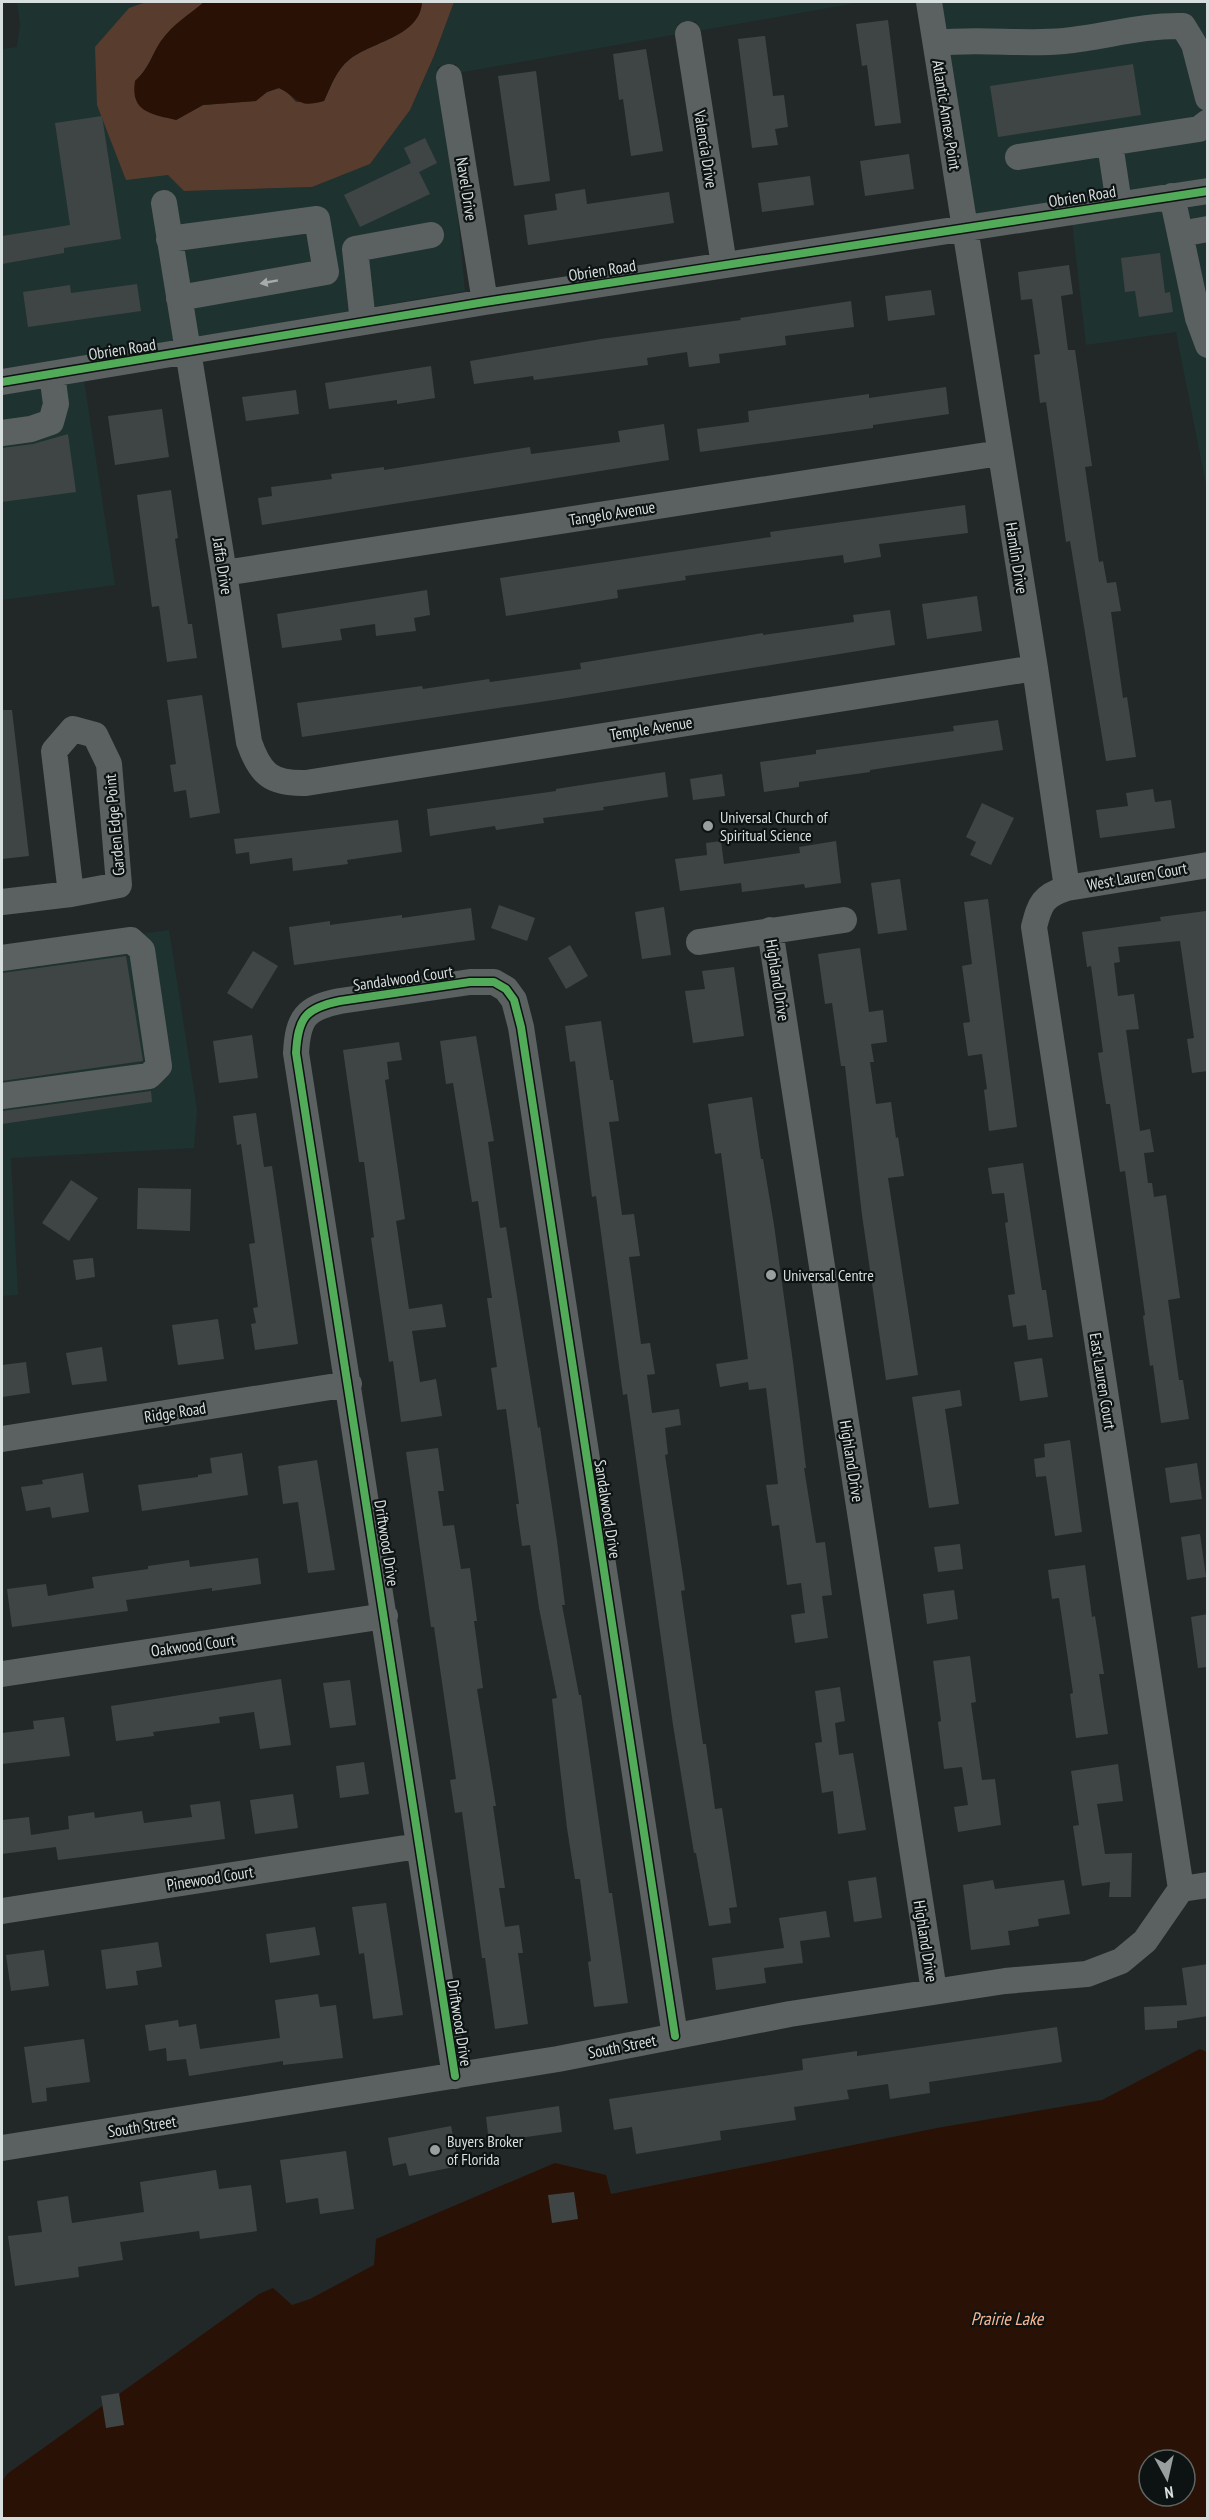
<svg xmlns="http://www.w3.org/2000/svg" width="1209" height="2520" font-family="'PT Sans Narrow',sans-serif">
	<rect width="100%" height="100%" fill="#222828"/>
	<path fill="#1e3230" d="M17 2H146L129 8 168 175 185 191 312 187 370 164 410 110 434 57 454 2H862L698 31 696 21 677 24 678 34 458 73 456 64 437 67 452 159 465 291 2 371V49L17 47 20 24Z
		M939 2H1207V180L973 215Z
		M1207 203V490L1176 332 1086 345 1072 223Z
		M84 380 115 585 2 600V394Z
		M169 930 197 1110 194 1148 11 1158 18 1295 2 1296V954Z"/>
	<path fill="#583d2e" d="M146 2H204C189 15 173 24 161 41 152 54 149 69 135 81L176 120 203 105 255 101 267 92 279 88 287 92 296 102 324 101C331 86 336 70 350 59 374 41 420 36 422 2H454L434 56 410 110 370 164 312 187 184 191 168 175 126 180 97 105 95 47 129 8Z"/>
	<path fill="#291105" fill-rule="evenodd" d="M204 2H422C420 36 374 41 350 59 336 70 331 86 324 101 297 109 299 98 279 88L267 92 256 101 203 105 176 120C151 114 130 112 135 81 149 69 152 54 161 41 173 24 189 15 204 2Z
		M1200 2049 1207 2052V2518H2V2482L7 2474 259 2294 273 2288 292 2305 310 2299 374 2265 376 2239 555 2163 606 2175 611 2194 937 2128 1102 2100ZM1149 2460H1185V2496H1149Z"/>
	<path fill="#3f4544" d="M888 20 901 123 875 126 867 65 862 66 856 24Z
		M765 36 773 96 784 95 788 127 775 129 778 145 752 148 738 39Z
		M646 49 663 151 631 156 623 99 619 100 613 54Z
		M1133 64 1141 115 998 137 990 86Z
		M536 71 550 181 514 186 498 76Z
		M102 116 121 239 64 248V253L2 264V236L70 225 55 123Z
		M425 138 437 163 419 172 430 194 360 227 344 195 411 163 404 148Z
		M909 154 914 189 865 196 860 161Z
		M810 176 814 205 762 212 758 183Z
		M585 189 587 204 669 192 674 223 528 245 524 215 557 210 555 194Z
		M1160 253 1165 293 1170 292 1173 312 1139 317 1135 291 1125 292 1121 258Z
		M1069 265 1073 294 1061 296 1068 350H1075L1092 466 1085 467 1099 562 1103 561 1107 583 1116 582 1121 611 1111 612 1123 698 1127 697 1136 757 1106 761 1070 541 1066 542 1046 402 1040 403 1034 355 1040 354 1032 299 1021 300 1018 272Z
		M137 284 141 311 28 327 23 292 70 285 71 293Z
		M931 290 935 315 888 321 885 296Z
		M851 301 854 327 785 336 786 345 719 354 720 363 689 367 687 352 647 358 648 365 534 380 533 376 474 384 470 361 601 339 741 320 740 318Z
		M431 366 435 398 397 404V400L329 409 325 383Z
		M946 387 949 414 873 425V428L700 452 697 429 749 422 748 411 869 394V398Z
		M296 390 299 414 246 421 242 397Z
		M162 409 169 457 115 465 108 416Z
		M664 424 669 460 262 525 258 498 272 496 271 487 332 479 331 474 384 467V470L530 447 531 454 620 442 618 431Z
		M68 434 76 492 2 502V448L33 444Z
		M171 490 178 538 175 539 188 624H192L197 658 167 662 159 606 152 607 137 495Z
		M965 505 968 533 879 544 881 557 844 563 843 555 685 576 686 580 617 590 618 598 506 616 500 578 771 537 770 532Z
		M427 590 430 615 414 618 416 631 376 636 375 624 340 629 342 640 282 648 277 614Z
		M977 596 982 631 927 639 922 604Z
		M890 610 895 645 560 699 302 737 297 703 422 686 423 689 489 679 490 682 581 669 580 663 763 633V635L854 622 853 615Z
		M202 695 220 813 190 818 186 790 174 792 170 765 176 764 167 700Z
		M2 710H12L29 856 2 859Z
		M998 720 1003 750 870 770V772L799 782V787L764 792 760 762 816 754V750L954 731 953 726Z
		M665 772 668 797 603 807 604 810 543 818 544 823 496 830 495 826 430 836 427 809 556 791V789Z
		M722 774 725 796 693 800 690 779Z
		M1153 789 1155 802 1171 800 1175 828 1100 838 1096 810 1128 806 1126 793Z
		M982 803 1014 818 991 865 970 855 976 842 966 837Z
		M398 820 402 852 347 860 348 864 293 871 292 858 250 864 249 852 236 854 234 839Z
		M721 841 724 864 800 853 799 847 836 841 841 883 805 888 804 884 742 892 741 883 680 891 675 859 707 855 706 843Z
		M900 879 907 930 878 934 871 883Z
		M988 899 1017 1127 989 1131 984 1090 987 1089 982 1054 968 1056 963 1023 970 1022 962 966 972 964 964 902Z
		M499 905 535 918 527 941 491 928Z
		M664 907 671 955 642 959 635 912Z
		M471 908 475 940 294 965 289 927 330 921V925L402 915V918Z
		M1206 911 1208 1071 1192 1073 1187 1039 1194 1038 1180 941 1118 947 1120 962 1114 963 1118 996 1134 994 1139 1029 1126 1030 1140 1131 1150 1129 1154 1152 1144 1153 1148 1183H1152L1154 1197 1166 1195 1180 1298 1168 1300 1179 1380H1183L1189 1419 1161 1423 1153 1365 1150 1366 1143 1316 1145 1315 1125 1171 1120 1172 1110 1104H1106L1098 1053 1103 1052 1091 966 1087 967 1082 932 1161 921 1160 917Z
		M570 945 588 976 566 989 548 958Z
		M860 948 869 1012 883 1010 887 1042 871 1044 874 1062H870L876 1104 891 1102 896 1138 898 1137 904 1176 888 1178 918 1375 886 1380 862 1215 845 1066H841L832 1003 825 1004 818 954Z
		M253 951 278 966 252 1009 227 993Z
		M126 956 143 1061 2 1081V973Z
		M734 967 744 1036 693 1043 685 991 705 989 702 971Z
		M601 1021 610 1080H613L619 1121 609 1122 622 1215 634 1214 640 1256 629 1257 641 1344 650 1343 655 1374 647 1375 652 1413 679 1409 681 1425 665 1428 668 1454 665 1455 685 1590 681 1591 703 1744H706L715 1809 722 1808 737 1907 729 1908 731 1923 709 1926 696 1853H694L673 1725 627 1394 623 1395 596 1196 592 1197 575 1061 570 1062 565 1026Z
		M252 1035 258 1078 219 1083 213 1041Z
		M476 1036 494 1141 488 1142 500 1228 506 1227 538 1428 540 1427 557 1541 565 1605H562L579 1695H581L609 1893H612L628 2003 594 2007 588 1962 591 1961 580 1879H575L567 1828 552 1699 557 1698 539 1608 530 1545 522 1546 516 1504H519L506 1409 497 1410 491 1368 497 1367 487 1298H492L478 1201 472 1202 453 1083 446 1084 440 1041Z
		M399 1042 402 1060 387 1062 389 1079 385 1080 405 1219 396 1221 409 1309 442 1304 446 1327 412 1331 420 1382 436 1379 442 1416 401 1422 393 1361 389 1362 371 1238 374 1237 364 1162H359L343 1050Z
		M151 1091 152 1102 2 1124V1111Z
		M752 1097 761 1159H763L774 1225 793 1362 806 1468H804L816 1543 825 1542 832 1595 822 1596 828 1638 795 1643 791 1615 805 1613 801 1583 787 1585 779 1525 772 1526 766 1485 778 1484 766 1388 749 1390 748 1382 720 1387 716 1364 748 1359 721 1153 715 1154 708 1104Z
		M256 1113 264 1167 272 1166 298 1344 255 1350 251 1324 256 1323 253 1308 258 1307 249 1244 255 1243 241 1144 237 1145 233 1116Z
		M1023 1163 1042 1290H1046L1053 1337 1028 1340 1026 1325 1013 1327 1008 1295 1015 1294 1005 1223 1008 1222 1004 1193 992 1194 988 1168Z
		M71 1180 98 1198 69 1241 42 1223Z
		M138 1188 191 1189 190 1231 137 1229Z
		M93 1258 95 1277 76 1280 73 1260Z
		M218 1319 224 1359 178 1365 172 1325Z
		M102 1347 107 1381 72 1385 66 1353Z
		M1042 1358 1048 1397 1020 1401 1014 1362Z
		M26 1362 30 1393 2 1397V1365Z
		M960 1390 962 1406 945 1409 959 1504 929 1508 912 1397Z
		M1070 1440 1082 1532 1055 1536 1046 1476 1036 1477 1034 1459 1045 1457 1044 1444Z
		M438 1448 444 1491H438L443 1526 454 1525 461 1569 470 1568 477 1621H474L483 1688 477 1689 496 1806H493L505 1888H499L505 1927 519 1925 523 1953H518L528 2024 495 2029 485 1958H482L462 1812 455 1813 450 1780 456 1779 434 1627H431L406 1452Z
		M242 1453 248 1495 142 1511 138 1485 198 1477V1475L212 1473 210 1458Z
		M317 1460 335 1570 308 1573 298 1502 283 1504 278 1466Z
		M1197 1463 1202 1499 1170 1503 1165 1468Z
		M83 1473 89 1512 52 1518 50 1507 26 1511 21 1487 43 1484 42 1480Z
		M1200 1534 1206 1577 1187 1580 1181 1537Z
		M960 1544 963 1569 938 1572 934 1547Z
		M258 1558 261 1584 212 1591V1588L126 1600 128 1611 12 1627 7 1589 46 1584 48 1596 94 1588 92 1577 148 1569V1566L189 1560 190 1567Z
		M1085 1565 1092 1617 1095 1616 1104 1674H1099L1108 1734 1076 1738 1070 1694 1073 1693 1059 1598 1052 1599 1048 1570Z
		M954 1590 958 1619 927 1624 923 1594Z
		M1208 1614V1667L1198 1668 1191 1617Z
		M970 1656 976 1702 971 1703 982 1780 995 1779 1001 1825 958 1832 954 1807 968 1805 962 1767 944 1769 938 1722 941 1721 933 1661Z
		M281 1679 291 1745 260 1749 254 1712 219 1717 220 1723 153 1732 154 1736 116 1741 111 1706Z
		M350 1680 356 1725 330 1728 323 1683Z
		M840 1687 845 1721 835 1723 839 1755 853 1753 866 1830 838 1834 833 1791 822 1793 815 1743 822 1742 815 1691Z
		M64 1717 70 1756 2 1764V1733L34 1729 33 1721Z
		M364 1762 369 1794 340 1798 336 1766Z
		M1118 1764 1123 1801 1097 1804 1105 1854 1132 1853 1131 1897H1109L1110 1882 1082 1886 1073 1826 1079 1825 1071 1771Z
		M293 1794 298 1828 255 1834 250 1800Z
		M220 1801 225 1839 58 1860 56 1847 2 1854V1820L29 1817 31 1835 69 1829 68 1816 94 1812 95 1818 142 1811 144 1823 192 1817 190 1805Z
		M876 1877 882 1918 854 1922 848 1881Z
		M993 1880 995 1889 1064 1880 1070 1914 1038 1919 1039 1926 1008 1931 1010 1945 971 1950 963 1885Z
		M386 1903 403 2015 373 2019 364 1953 359 1954 352 1907Z
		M826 1911 830 1937 800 1941 803 1963 764 1968 766 1983 716 1990 712 1958 784 1948 779 1918Z
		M315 1927 320 1955 270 1963 266 1934Z
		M158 1942 162 1967 136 1971 138 1985 106 1989 101 1950Z
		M44 1950 49 1986 11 1991 6 1955Z
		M1208 1964V2016L1177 2021V2028L1145 2030 1144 2007 1187 2005 1182 1968Z
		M318 1994 320 2007 336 2005 343 2058 283 2065V2061L189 2076 186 2059 167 2061 166 2048 149 2051 145 2025 178 2020 179 2027 196 2024 200 2049 280 2038 275 2000Z
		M1057 2027 1062 2062 929 2082 930 2093 890 2099 888 2084 847 2090 849 2099 794 2107 796 2120 720 2131 721 2140 636 2154 632 2127 614 2130 609 2099 803 2070 802 2059 857 2051V2056Z
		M84 2039 90 2082 46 2088 47 2101 32 2103 24 2047Z
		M559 2106 562 2132 489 2142 486 2117Z
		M451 2126 459 2166 409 2176 406 2163 393 2166 388 2138Z
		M346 2151 354 2209 320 2214 318 2198 286 2203 280 2160Z
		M216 2170 219 2189 251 2185 257 2231 200 2239 199 2231 120 2242 123 2260 78 2267 79 2277 15 2286 8 2236 42 2232 37 2201 68 2196 72 2223 144 2212 140 2182Z
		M574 2192 578 2219 552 2223 548 2195Z
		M119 2393 124 2425 106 2428 101 2396Z"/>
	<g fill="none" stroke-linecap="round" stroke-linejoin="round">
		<path stroke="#5b6160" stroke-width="26" d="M929 2 1035 668 1067 888
			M688 34 724 265
			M936 43C979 38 1023 45 1064 41 1104 37 1142 25 1183 26L1194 44 1208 98
			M449 77 485 302
			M1110 144 1119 204
			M1018 157 1199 129 1208 122
			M1172 196 1198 318 1208 345
			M164 203 224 573 249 742C260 774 271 784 306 783L1035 668
			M1180 234 1208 229
			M169 239 317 219 326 272 179 298
			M363 322 355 249 431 235
			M2 382 485 302 1208 191
			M2 433 31 429 51 422 56 404 52 374
			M224 573 1000 453
			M2 902 71 894 119 885 109 764 95 735 73 729 54 751 71 894
			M770 930 934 1991
			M699 942 844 920
			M2 958 131 940 142 950 159 1066 149 1076 2 1096
			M2 1439 349 1384
			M2 1674 385 1616
			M1181 1889 1034 927C1040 903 1043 896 1067 888L1208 865
			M2 1911 418 1846
			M455 2076 296 1053C298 1018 305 1008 340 1001L470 982H494L506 989 514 1000 521 1027 675 2036
			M2 2148 558 2059 790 2014 1005 1981 1087 1974 1121 1961 1145 1941 1181 1889 1208 1885"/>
		<defs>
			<path id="cycleway" d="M2 382 485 302 1208 191
				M455 2076 296 1053C298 1018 305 1008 340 1001L470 982H494L506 989 514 1000 521 1027 675 2036"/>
		</defs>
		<use href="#cycleway" stroke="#0d1312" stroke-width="11"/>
		<use href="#cycleway" stroke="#51ab58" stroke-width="8"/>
	</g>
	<defs><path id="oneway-solid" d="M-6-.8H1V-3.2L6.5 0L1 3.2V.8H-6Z" transform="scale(1.5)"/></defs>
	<use fill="#a5adac" href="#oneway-solid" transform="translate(269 282) rotate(170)"/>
	<g fill="#989f9e" stroke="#0d1312" stroke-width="2">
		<circle cx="708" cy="826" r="6"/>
		<circle cx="771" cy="1275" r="6"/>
		<circle cx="435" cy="2150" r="6"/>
	</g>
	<g text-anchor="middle" stroke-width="4.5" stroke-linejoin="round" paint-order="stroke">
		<g font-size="16" fill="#d7dfde" stroke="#0d1312">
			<text transform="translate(947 115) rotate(81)" y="6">Atlantic Annex Point</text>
			<text transform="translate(706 149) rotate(81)" y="6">Valencia Drive</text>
			<text transform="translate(467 189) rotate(81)" y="6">Navel Drive</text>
			<text transform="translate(1082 196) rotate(-9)" y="6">Obrien Road</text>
			<text transform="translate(602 270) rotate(-9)" y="6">Obrien Road</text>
			<text transform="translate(122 349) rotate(-9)" y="6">Obrien Road</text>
			<text transform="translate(612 513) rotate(-9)" y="6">Tangelo Avenue</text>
			<text transform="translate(1017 558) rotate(81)" y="6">Hamlin Drive</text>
			<text transform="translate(223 566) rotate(81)" y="6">Jaffa Drive</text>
			<text transform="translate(651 728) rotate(-9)" y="6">Temple Avenue</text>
			<text transform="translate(114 825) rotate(-95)" y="6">Garden Edge Point</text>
			<text transform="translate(1137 876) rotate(-10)" y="6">West Lauren Court</text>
			<text transform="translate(403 978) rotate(-8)" y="6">Sandalwood Court</text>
			<text transform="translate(778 980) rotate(81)" y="6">Highland Drive</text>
			<text transform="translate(1103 1381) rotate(81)" y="6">East Lauren Court</text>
			<text transform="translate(175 1412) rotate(-9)" y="6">Ridge Road</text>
			<text transform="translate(852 1461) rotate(81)" y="6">Highland Drive</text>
			<text transform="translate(608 1509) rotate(81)" y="6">Sandalwood Drive</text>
			<text transform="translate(387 1543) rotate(81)" y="6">Driftwood Drive</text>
			<text transform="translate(193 1645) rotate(-8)" y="6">Oakwood Court</text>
			<text transform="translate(210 1878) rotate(-9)" y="6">Pinewood Court</text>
			<text transform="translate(926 1941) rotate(81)" y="6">Highland Drive</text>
			<text transform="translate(460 2023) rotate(81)" y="6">Driftwood Drive</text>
			<text transform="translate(622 2046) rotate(-11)" y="6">South Street</text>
			<text transform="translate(142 2126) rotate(-9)" y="6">South Street</text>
		</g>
		<g font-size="16" fill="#d7dfde" stroke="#0d1312" text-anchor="start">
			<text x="720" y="823">Universal Church of<tspan x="720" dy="18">Spiritual Science</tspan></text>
			<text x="783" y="1281">Universal Centre</text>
			<text x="447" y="2147">Buyers Broker<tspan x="447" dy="18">of Florida</tspan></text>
		</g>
		<g font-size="18" font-style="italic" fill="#f9b692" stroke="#0d1312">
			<text x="1007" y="2325">Prairie Lake</text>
		</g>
	</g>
	<rect width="1209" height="2520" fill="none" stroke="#d7dfde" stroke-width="6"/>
	<g transform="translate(1167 2478) rotate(172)"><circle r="28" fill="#0d1312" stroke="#5e6564" stroke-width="1.5"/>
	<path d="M0-4.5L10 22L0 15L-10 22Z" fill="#989f9e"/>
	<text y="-9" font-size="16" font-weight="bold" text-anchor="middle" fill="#d7dfde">N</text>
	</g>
</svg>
